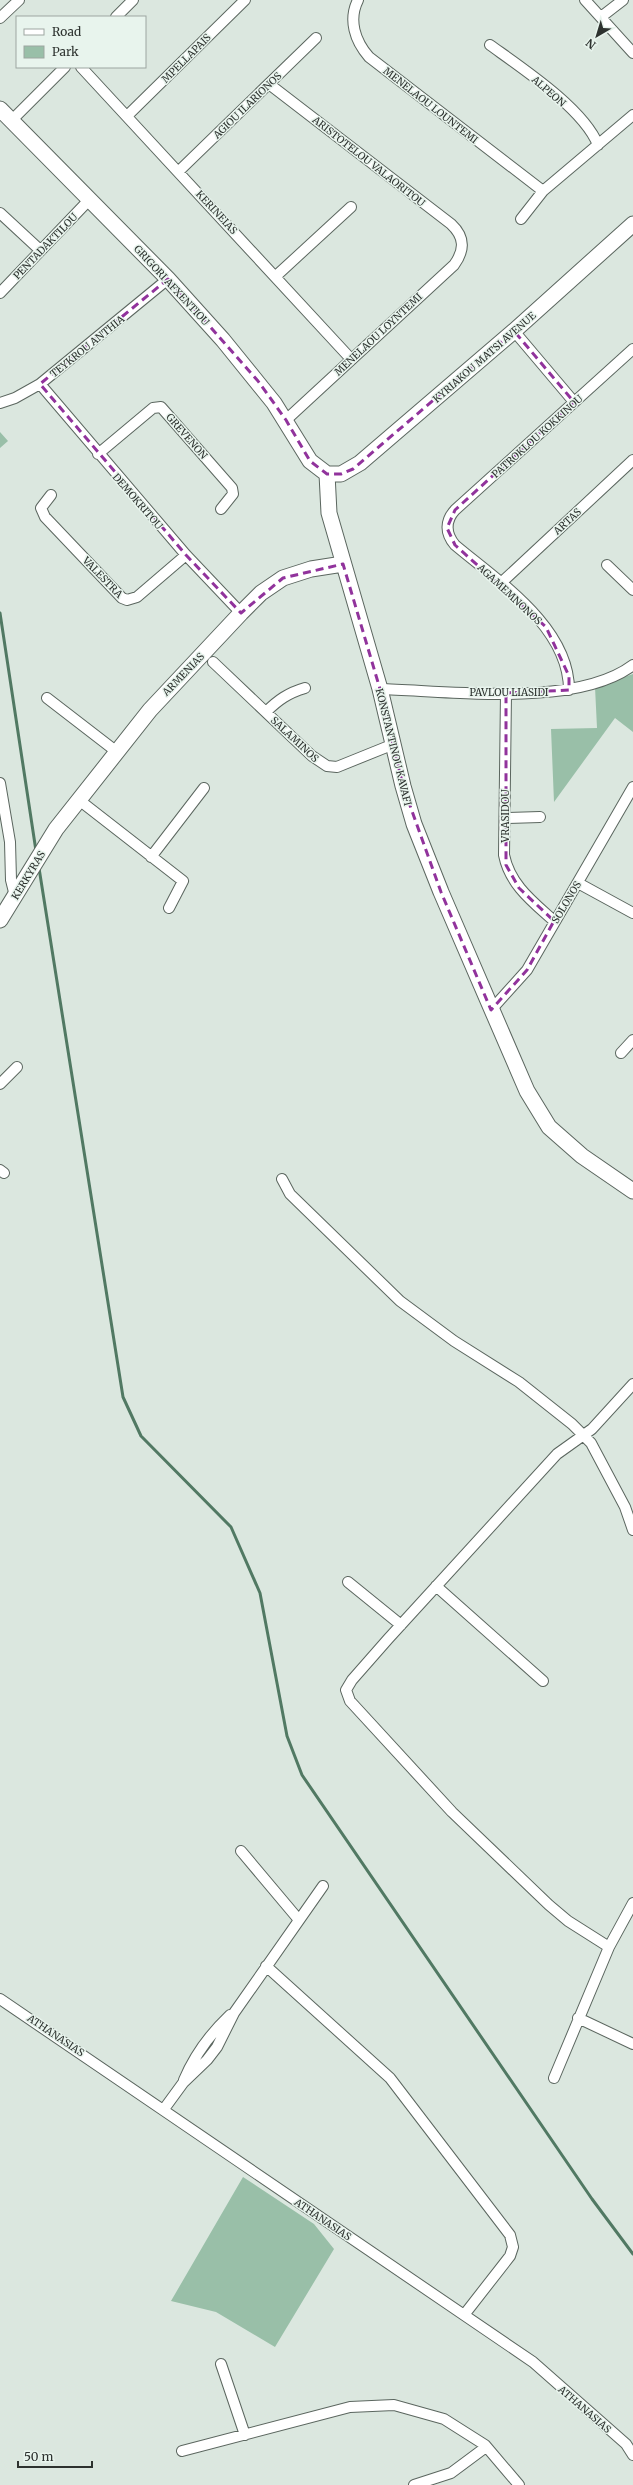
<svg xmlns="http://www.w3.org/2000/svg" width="633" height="2485" font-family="Merriweather,serif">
	<rect width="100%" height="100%" fill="#dbe7df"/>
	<path fill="#99bfa8" d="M0 432 8 441 0 448Z
		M633 674V732L615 718 554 802 551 729 597 728 595 687Z
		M243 2177 314 2224 334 2249 275 2347 216 2312 171 2301Z"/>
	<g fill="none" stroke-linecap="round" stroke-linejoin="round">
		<path stroke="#517963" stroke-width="3" d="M0 613 36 851
			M39 868 123 1397 141 1436 231 1527 260 1593 287 1736 302 1775 592 2199 633 2254"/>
		<defs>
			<path id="street" d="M358 0C348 20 355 41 369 57L543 191 633 115
				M585 0 633 53
				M116 17 133 0
				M601 17 623 0
				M0 18 19 0
				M490 45C522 68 584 109 598 145
				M81 67 351 359
				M269 84 451 224C465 237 465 250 454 265L286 420
				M127 116 245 0
				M12 120 65 67
				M179 171 316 38
				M0 213 40 250
				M521 219 543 191
				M276 276 351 207
				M0 293 90 199
				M514 331 574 402
				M40 384 186 555 241 613
				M0 403 15 398 40 384 168 279
				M98 454 153 408 161 407 232 488 233 494 221 509
				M51 495 41 508 45 517 122 598 127 600 137 597 186 555
				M607 565 633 590
				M501 583 633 460
				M213 662 312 756 327 766 337 767 394 744
				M380 689C450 691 576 708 633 665
				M569 690C569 627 499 582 455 545 445 533 445 521 455 510L633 349
				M506 693 504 855C510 885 533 902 554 921
				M47 698 117 752
				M266 712C278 700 288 693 305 688
				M0 783 10 842 11 880 15 896
				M79 800 183 881 169 908
				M505 818 540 817
				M151 857 204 788
				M578 883 633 913
				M491 1010 527 970 633 787
				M621 1053 633 1040
				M0 1084 17 1067
				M0 1170 4 1173
				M282 1179 290 1194 400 1301 454 1341 519 1382 572 1424 591 1443 625 1507 633 1530
				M348 1582 401 1625
				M436 1586 543 1681
				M241 1851 299 1920
				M609 1947 568 1921 549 1905 452 1812 350 1701 346 1690 352 1680 388 1639 557 1454 592 1429 633 1384
				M266 1966 390 2078 510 2235 513 2247 510 2256 464 2315
				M0 1999 533 2362 626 2444 633 2455
				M578 2018 633 2044
				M554 2078 609 1947 633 1903
				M184 2080C195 2054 210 2034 230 2015
				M164 2109 183 2083 207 2060 217 2047 234 2013 323 1886
				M221 2364 245 2435
				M182 2451 350 2407 394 2405 444 2419 485 2445 519 2485
				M414 2485 451 2473 486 2447"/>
			<path id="secondary" d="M0 109 168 279 223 340 274 403 310 461 327 474
				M327 474 329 513 380 689 403 786 414 824 441 892 527 1091 549 1127 582 1156 633 1191
				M327 474H341L360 463 514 331 633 224
				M0 920 56 829 150 710 241 613 261 593 283 578 311 569 343 564"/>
		</defs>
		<use href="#street" stroke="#5b665f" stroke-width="12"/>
		<use href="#secondary" stroke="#5b665f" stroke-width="17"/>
		<use href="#street" stroke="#fff" stroke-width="10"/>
		<use href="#secondary" stroke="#fff" stroke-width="15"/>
	</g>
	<path fill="none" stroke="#91339c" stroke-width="3" stroke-dasharray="8 5" stroke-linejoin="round" d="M168 279 258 381 286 420 310 461 327 474H341L353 469 514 331 574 402 455 510 447 528 455 545 546 627 569 676V690L506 693V865L519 888 554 921 527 970 491 1010 441 892 403 786 380 689 343 564 283 578 241 613 186 555 40 384Z"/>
	<g text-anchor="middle" stroke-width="3" stroke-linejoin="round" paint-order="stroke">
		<g font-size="10" fill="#2d322f" stroke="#e8f4ed">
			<text transform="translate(186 58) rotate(-45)" y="4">MPELLAPAIS</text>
			<text transform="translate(549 91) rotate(41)" y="4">ALPEON</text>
			<text transform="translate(247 105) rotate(-44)" y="4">AGIOU ILARIONOS</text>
			<text transform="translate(431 105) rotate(38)" y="4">MENELAOU LOUNTEMI</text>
			<text transform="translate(369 161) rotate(38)" y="4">ARISTOTELOU VALAORITOU</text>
			<text transform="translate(217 212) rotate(47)" y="4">KERINEIAS</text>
			<text transform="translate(45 246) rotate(-46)" y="4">PENTADAKTILOU</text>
			<text transform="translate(172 285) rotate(47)" y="4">GRIGORI AFXENTIOU</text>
			<text transform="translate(378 334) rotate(-43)" y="4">MENELAOU LOYNTEMI</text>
			<text transform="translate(87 346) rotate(-39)" y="4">TEYKROU ANTHIA</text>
			<text transform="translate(484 357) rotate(-41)" y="4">KYRIAKOU MATSI AVENUE</text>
			<text transform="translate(187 436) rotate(49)" y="4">GREVENON</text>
			<text transform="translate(537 436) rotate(-42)" y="4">PATROKLOU KOKKINOU</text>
			<text transform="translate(138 501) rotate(49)" y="4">DEMOKRITOU</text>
			<text transform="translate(567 521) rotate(-43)" y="4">ARTAS</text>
			<text transform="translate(103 577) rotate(46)" y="4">VALESTRA</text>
			<text transform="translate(510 594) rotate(43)" y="4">AGAMEMNONOS</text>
			<text transform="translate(183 674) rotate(-46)" y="4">ARMENIAS</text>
			<text x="509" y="696">PAVLOU LIASIDI</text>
			<text transform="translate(295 739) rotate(43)" y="4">SALAMINOS</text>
			<text transform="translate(394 747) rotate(76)" y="4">KONSTANTINOU KAVAFI</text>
			<text transform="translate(505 816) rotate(-90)" y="4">VRASIDOU</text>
			<text transform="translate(28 875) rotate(-59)" y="4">KERKYRAS</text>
			<text transform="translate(566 902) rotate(-59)" y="4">SOLONOS</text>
			<text transform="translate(56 2035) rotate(34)" y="4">ATHANASIAS</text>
			<text transform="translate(323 2219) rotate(34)" y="4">ATHANASIAS</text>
			<text transform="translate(585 2409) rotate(41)" y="4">ATHANASIAS</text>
		</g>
	</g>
	<rect x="16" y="16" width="130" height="52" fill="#e8f4ed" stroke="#9da6a1"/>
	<rect x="24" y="29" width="20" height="6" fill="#ffffff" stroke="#9da6a1"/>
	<text x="52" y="36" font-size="12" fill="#2d322f">Road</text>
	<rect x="24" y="46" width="20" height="12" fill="#99bfa8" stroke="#9da6a1"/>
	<text x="52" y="56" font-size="12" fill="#2d322f">Park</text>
	<g transform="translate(597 36) rotate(218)" stroke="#e8f4ed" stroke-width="3" paint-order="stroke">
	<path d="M0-3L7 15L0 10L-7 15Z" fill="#2d322f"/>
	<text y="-6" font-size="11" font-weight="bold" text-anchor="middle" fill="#2d322f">N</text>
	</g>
	<path d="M18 2461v6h74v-6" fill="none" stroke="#2d322f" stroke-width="2"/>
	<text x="24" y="2461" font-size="12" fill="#2d322f" stroke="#e8f4ed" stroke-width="3" paint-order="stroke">50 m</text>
</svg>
